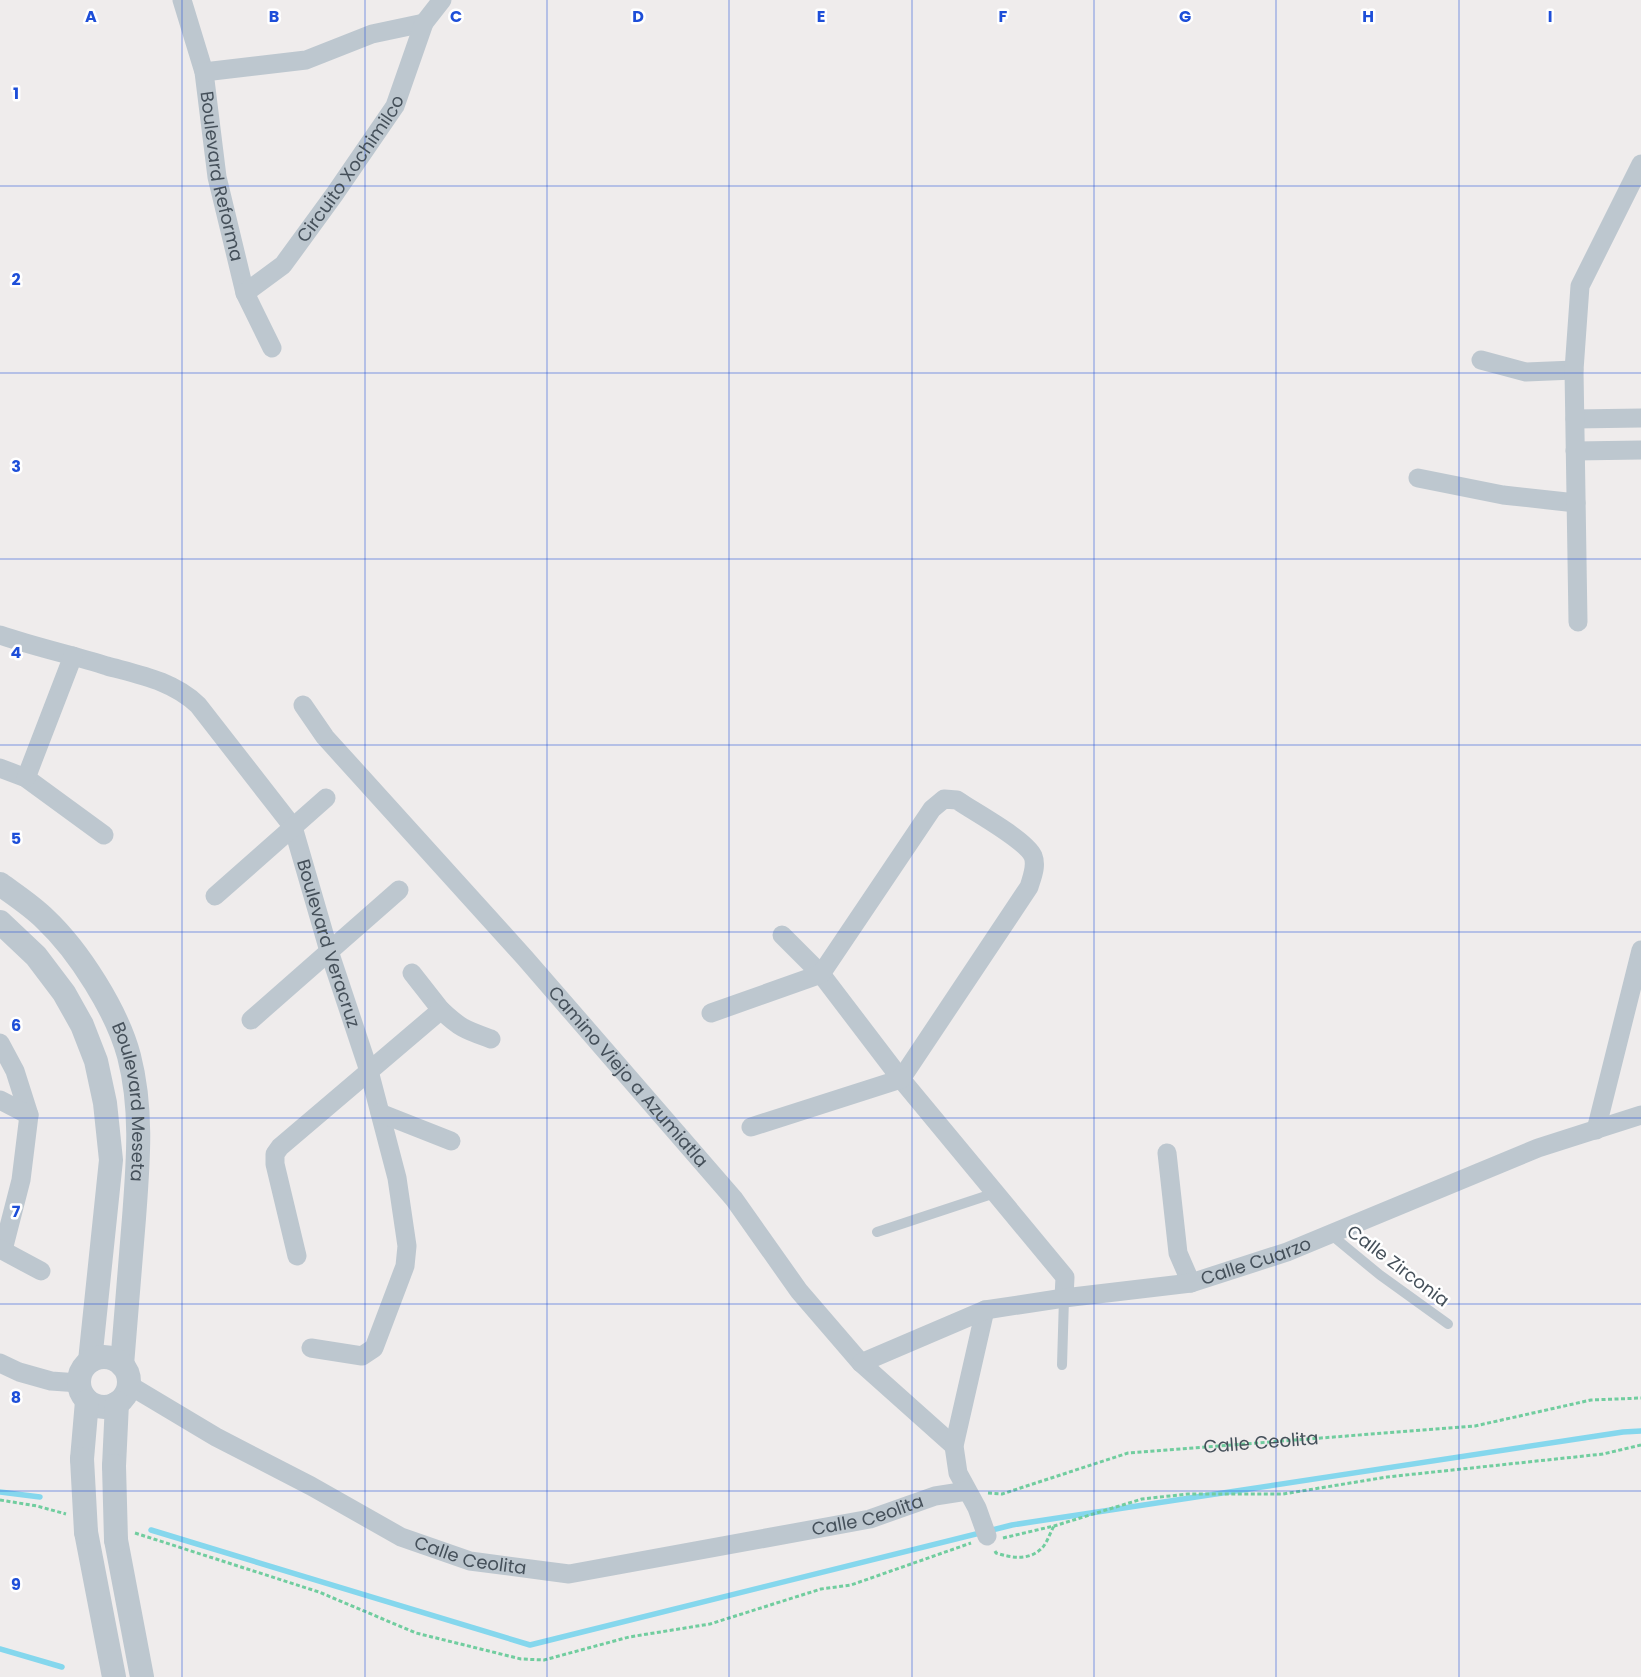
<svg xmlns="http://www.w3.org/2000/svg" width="1641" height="1677" font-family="Poppins,sans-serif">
	<rect width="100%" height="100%" fill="#efecec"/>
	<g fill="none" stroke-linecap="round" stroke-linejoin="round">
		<path stroke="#85d7ed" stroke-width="5.5" d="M0 1492 40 1497
			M151 1530 530 1645 1012 1525 1623 1432 1641 1431
			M0 1649 62 1667"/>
		<g stroke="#71cd9f" stroke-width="3" stroke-dasharray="4 2.5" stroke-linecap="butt">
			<path id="s1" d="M988 1493 1002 1494 1128 1453 1475 1426 1591 1400 1641 1398"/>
			<path d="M0 1500 37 1506 66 1514"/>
			<path d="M135 1533 319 1592 416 1633 521 1659 544 1660 629 1637 710 1624 821 1589 851 1585 971 1543"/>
			<path d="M1003 1538 1054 1526 1142 1499 1188 1494H1283L1387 1477 1603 1454 1641 1445"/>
			<path d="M995 1551 996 1553C1012 1558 1029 1561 1042 1548 1047 1543 1050 1533 1054 1526"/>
		</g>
		<path stroke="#bdc7cf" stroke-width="10" d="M877 1232 995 1193
			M1329 1233 1380 1275 1448 1324
			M1062 1365 1064 1298"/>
		<g stroke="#bdc7cf" stroke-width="19">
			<path id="s2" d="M182 0 204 72 217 177 245 293 272 348"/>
			<path d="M204 72 306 60 372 34 424 23"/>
			<path id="s3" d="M245 293 283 265 334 195 395 106 424 23 442 0"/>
			<path d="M1481 360 1526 372 1574 370"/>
			<path d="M1575 419 1641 418"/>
			<path d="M1575 451 1641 450"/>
			<path d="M1418 478 1503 495 1576 503"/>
			<path d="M1578 622 1574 370 1580 286 1641 164"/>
			<path id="s4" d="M0 635C35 647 72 655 107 666 140 675 173 681 198 705L293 827 329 951 369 1071 397 1178 407 1246 405 1266 374 1348 362 1356 311 1348"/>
			<path id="s5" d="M303 705 325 737 525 958 734 1199 799 1291 861 1363 954 1446"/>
			<path d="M0 768 26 778 104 835"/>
			<path d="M26 778 73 656"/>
			<path d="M215 896 326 798"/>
			<path d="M782 935 821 974 901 1079 1065 1277 1064 1298"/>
			<path d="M412 973 441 1010"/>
			<path d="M711 1013 821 974 932 809 944 799 957 800C974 812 1025 839 1033 856 1037 866 1032 877 1029 887L901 1079 751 1127"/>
			<path d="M251 1020 399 890"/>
			<path d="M0 1043 15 1071 29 1115 21 1180 3 1250"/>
			<path d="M0 1100 29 1115"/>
			<path d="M380 1113 451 1141"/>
			<path d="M1596 1130 1641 950"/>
			<path d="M1167 1153 1178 1253 1191 1283"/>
			<path d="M0 1249 41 1271"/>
			<path d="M297 1256 275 1164V1154L280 1147 441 1010C461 1029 466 1030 491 1039"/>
			<path d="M985 1310 954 1446 958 1473 977 1508 987 1536"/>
			<path d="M0 1363 19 1372 51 1381 79 1383"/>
			<path id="s6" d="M861 1363 985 1310 1064 1298 1191 1283 1287 1252 1538 1148 1641 1115"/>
			<path id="s7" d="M129 1385 216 1437 311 1486 401 1537 470 1561 569 1574 870 1519 935 1496 967 1491"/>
		</g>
		<g stroke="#bdc7cf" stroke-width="24">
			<path id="s8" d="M0 884C15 895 32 906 45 919 79 951 117 1011 129 1056 143 1110 138 1164 134 1218 130 1267 126 1316 122 1365"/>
			<path d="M0 922 36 956 64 993 82 1025 96 1061 105 1103 111 1160 90 1361"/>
			<circle cx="104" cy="1382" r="25"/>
			<path d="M82 1459 87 1401"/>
			<path d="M114 1466 117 1403"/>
			<path d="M86 1532 114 1677"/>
			<path d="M116 1540 142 1677"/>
		</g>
		<path stroke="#bdc7cf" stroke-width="24" d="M82 1459 86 1532
			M114 1466 116 1540"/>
	</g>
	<path fill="none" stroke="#1d4ed8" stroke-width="1" stroke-opacity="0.55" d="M182 0V1677M365 0V1677M547 0V1677M729 0V1677M912 0V1677M1094 0V1677M1276 0V1677M1459 0V1677M0 186H1641M0 373H1641M0 559H1641M0 745H1641M0 932H1641M0 1118H1641M0 1304H1641M0 1491H1641"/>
	<g text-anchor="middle" stroke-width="5" stroke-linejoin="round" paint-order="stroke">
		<g font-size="18" fill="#45505a" stroke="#fff">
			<text dy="6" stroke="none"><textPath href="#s3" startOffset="165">Circuito Xochimilco</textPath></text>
			<text dy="6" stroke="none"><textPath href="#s2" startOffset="181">Boulevard Reforma</textPath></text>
			<text dy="6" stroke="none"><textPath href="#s4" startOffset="488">Boulevard Veracruz</textPath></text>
			<text dy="6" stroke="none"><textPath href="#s5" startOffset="494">Camino Viejo a Azumiatla</textPath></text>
			<text dy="6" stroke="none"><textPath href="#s8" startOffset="265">Boulevard Meseta</textPath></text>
			<text dy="6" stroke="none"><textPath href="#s6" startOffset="411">Calle Cuarzo</textPath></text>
			<text transform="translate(1398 1266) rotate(37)" y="6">Calle Zirconia</text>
			<text dy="6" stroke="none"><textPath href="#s1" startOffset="280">Calle Ceolita</textPath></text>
			<text dy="6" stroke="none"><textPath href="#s7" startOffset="789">Calle Ceolita</textPath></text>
			<text dy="6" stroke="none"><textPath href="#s7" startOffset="384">Calle Ceolita</textPath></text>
		</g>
	</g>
	<g font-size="16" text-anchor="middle" font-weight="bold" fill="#1d4ed8" stroke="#fff" stroke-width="5" stroke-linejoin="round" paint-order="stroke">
		<text x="91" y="22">A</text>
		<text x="274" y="22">B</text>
		<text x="456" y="22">C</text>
		<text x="638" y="22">D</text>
		<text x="821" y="22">E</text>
		<text x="1003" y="22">F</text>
		<text x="1185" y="22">G</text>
		<text x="1368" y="22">H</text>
		<text x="1550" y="22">I</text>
		<text x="16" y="99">1</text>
		<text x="16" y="285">2</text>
		<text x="16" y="472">3</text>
		<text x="16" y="658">4</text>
		<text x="16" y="844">5</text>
		<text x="16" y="1031">6</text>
		<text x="16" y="1217">7</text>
		<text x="16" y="1403">8</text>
		<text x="16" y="1590">9</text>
	</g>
</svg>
